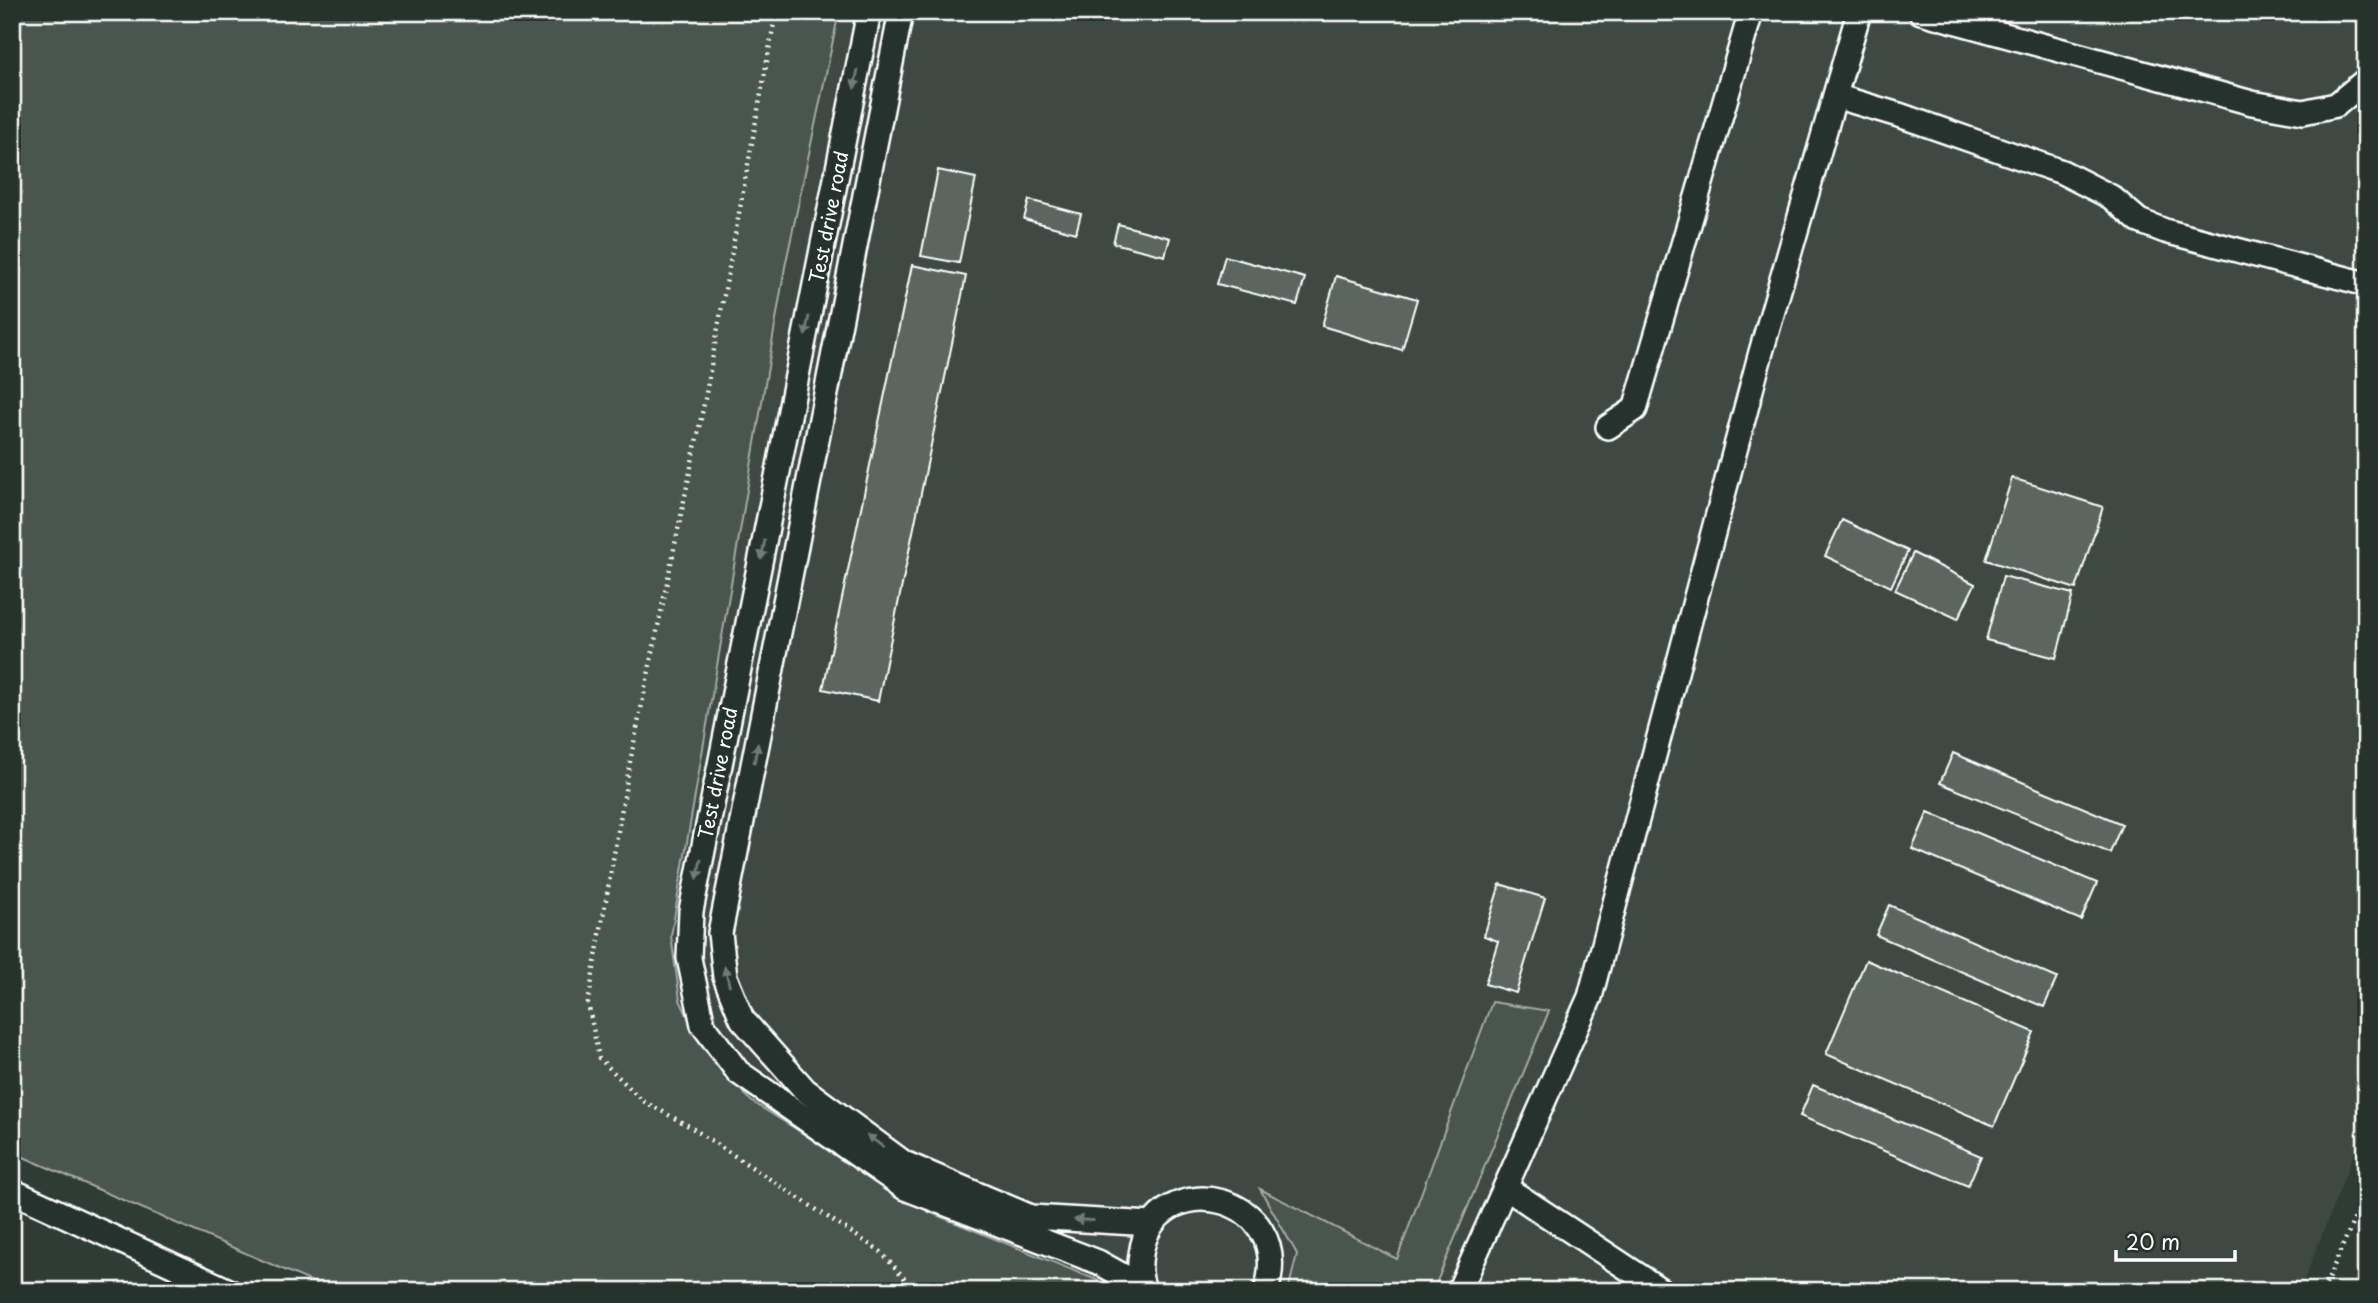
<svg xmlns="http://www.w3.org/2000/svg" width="2378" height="1303" font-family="'Playpen Sans',sans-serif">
	<rect width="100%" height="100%" fill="#2f3b35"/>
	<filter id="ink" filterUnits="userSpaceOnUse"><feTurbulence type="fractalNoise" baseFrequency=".0143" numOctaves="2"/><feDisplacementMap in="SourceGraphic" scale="14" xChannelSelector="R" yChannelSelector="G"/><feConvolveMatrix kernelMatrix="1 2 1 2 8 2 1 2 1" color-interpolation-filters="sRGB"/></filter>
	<g filter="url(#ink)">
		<path fill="#3c4842" d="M839 12H2366V1123L2300 1291H1471L1397 1260 1262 1190 1297 1254 1288 1291H1124L929 1212 751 1101 702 1047 680 1000 671 937 785 267Z"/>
		<path fill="#4a544f" stroke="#a4aaa7" stroke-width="2" d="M12 12H839L785 267 671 936 680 1000 702 1047 751 1101 929 1212 1124 1291H333L12 1152Z
			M1492 1002 1549 1011 1433 1291H1288L1297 1254 1260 1189 1397 1259Z"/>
		<path fill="#5b6661" stroke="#fff" stroke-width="2" d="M938 170 976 178 959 263 921 256Z
			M1029 200 1081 214 1076 233 1024 219Z
			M1118 224 1170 238 1165 256 1113 243Z
			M1225 256 1305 278 1297 305 1217 284Z
			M912 265 966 276 878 701 823 689Z
			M1336 276 1417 299 1402 350 1322 326Z
			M2012 478 2103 507 2076 589 1986 560Z
			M1842 520 1908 551 1891 587 1825 556Z
			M1913 553 1975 584 1958 619 1895 590Z
			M2003 576 2073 594 2056 658 1986 640Z
			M1953 753 2122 824 2110 853 1940 783Z
			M1928 812 2097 883 2081 920 1912 849Z
			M1500 884 1545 898 1516 993 1485 984 1498 941 1484 936Z
			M1889 905 2057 978 2044 1007 1876 935Z
			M1866 960 2034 1032 1994 1126 1826 1054Z
			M1813 1085 1981 1156 1968 1186 1800 1116Z"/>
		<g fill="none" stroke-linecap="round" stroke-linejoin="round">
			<defs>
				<path id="lane" d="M869 12 691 911 689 958 703 1025 738 1072 905 1188 1098 1262 1143 1287
					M901 12 720 933 725 977 742 1019 805 1090 904 1163 1031 1217 1152 1224
					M1921 12 2252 103 2303 112 2336 105 2366 80
					M1835 96 1902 116 2062 172 2111 197 2139 221 2165 231 2366 284
					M1608 427 1635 409 1751 12
					M1506 1188 1662 1291
					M12 1191 229 1291
					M1145 1291C1139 1279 1139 1266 1141 1254 1154 1163 1297 1192 1266 1291
					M1459 1291 1590 997 1761 352 1859 12"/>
			</defs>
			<use href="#lane" stroke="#fff" stroke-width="28"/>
			<path stroke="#fff" stroke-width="4.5" stroke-dasharray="2 5" stroke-linecap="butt" d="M776 12 704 404 630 762 588 1003 599 1058 643 1101 689 1126 881 1252 916 1291
				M2323 1291 2366 1192"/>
			<use href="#lane" stroke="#26332d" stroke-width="23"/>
		</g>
		<defs><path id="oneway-solid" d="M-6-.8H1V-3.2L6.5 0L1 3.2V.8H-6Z" transform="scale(1.75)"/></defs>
		<g fill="#727a76">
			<use href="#oneway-solid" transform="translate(856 79) rotate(101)"/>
			<use href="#oneway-solid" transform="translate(807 326) rotate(101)"/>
			<use href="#oneway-solid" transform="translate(763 550) rotate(101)"/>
			<use href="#oneway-solid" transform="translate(756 753) rotate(-79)"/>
			<use href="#oneway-solid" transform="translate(699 869) rotate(101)"/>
			<use href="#oneway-solid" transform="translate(727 976) rotate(-104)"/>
			<use href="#oneway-solid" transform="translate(875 1141) rotate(-144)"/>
			<use href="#oneway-solid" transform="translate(1084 1220) rotate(-177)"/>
		</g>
	</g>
	<g text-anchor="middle" stroke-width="6" stroke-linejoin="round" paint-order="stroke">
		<g font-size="19" fill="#fff" stroke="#26332d">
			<text transform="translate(829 217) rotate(-79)" y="7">Test drive road</text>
			<text transform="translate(718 773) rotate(-79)" y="7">Test drive road</text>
		</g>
	</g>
	<rect width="2378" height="1303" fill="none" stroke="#26332d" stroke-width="42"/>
	<rect x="21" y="21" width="2336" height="1261" fill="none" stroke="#fff" stroke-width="2.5" filter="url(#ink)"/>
	<path d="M2116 1250v10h119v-10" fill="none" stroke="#ffffff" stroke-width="3.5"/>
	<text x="2126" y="1250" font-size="21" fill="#ffffff" stroke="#26332d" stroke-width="5" paint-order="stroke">20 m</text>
</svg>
